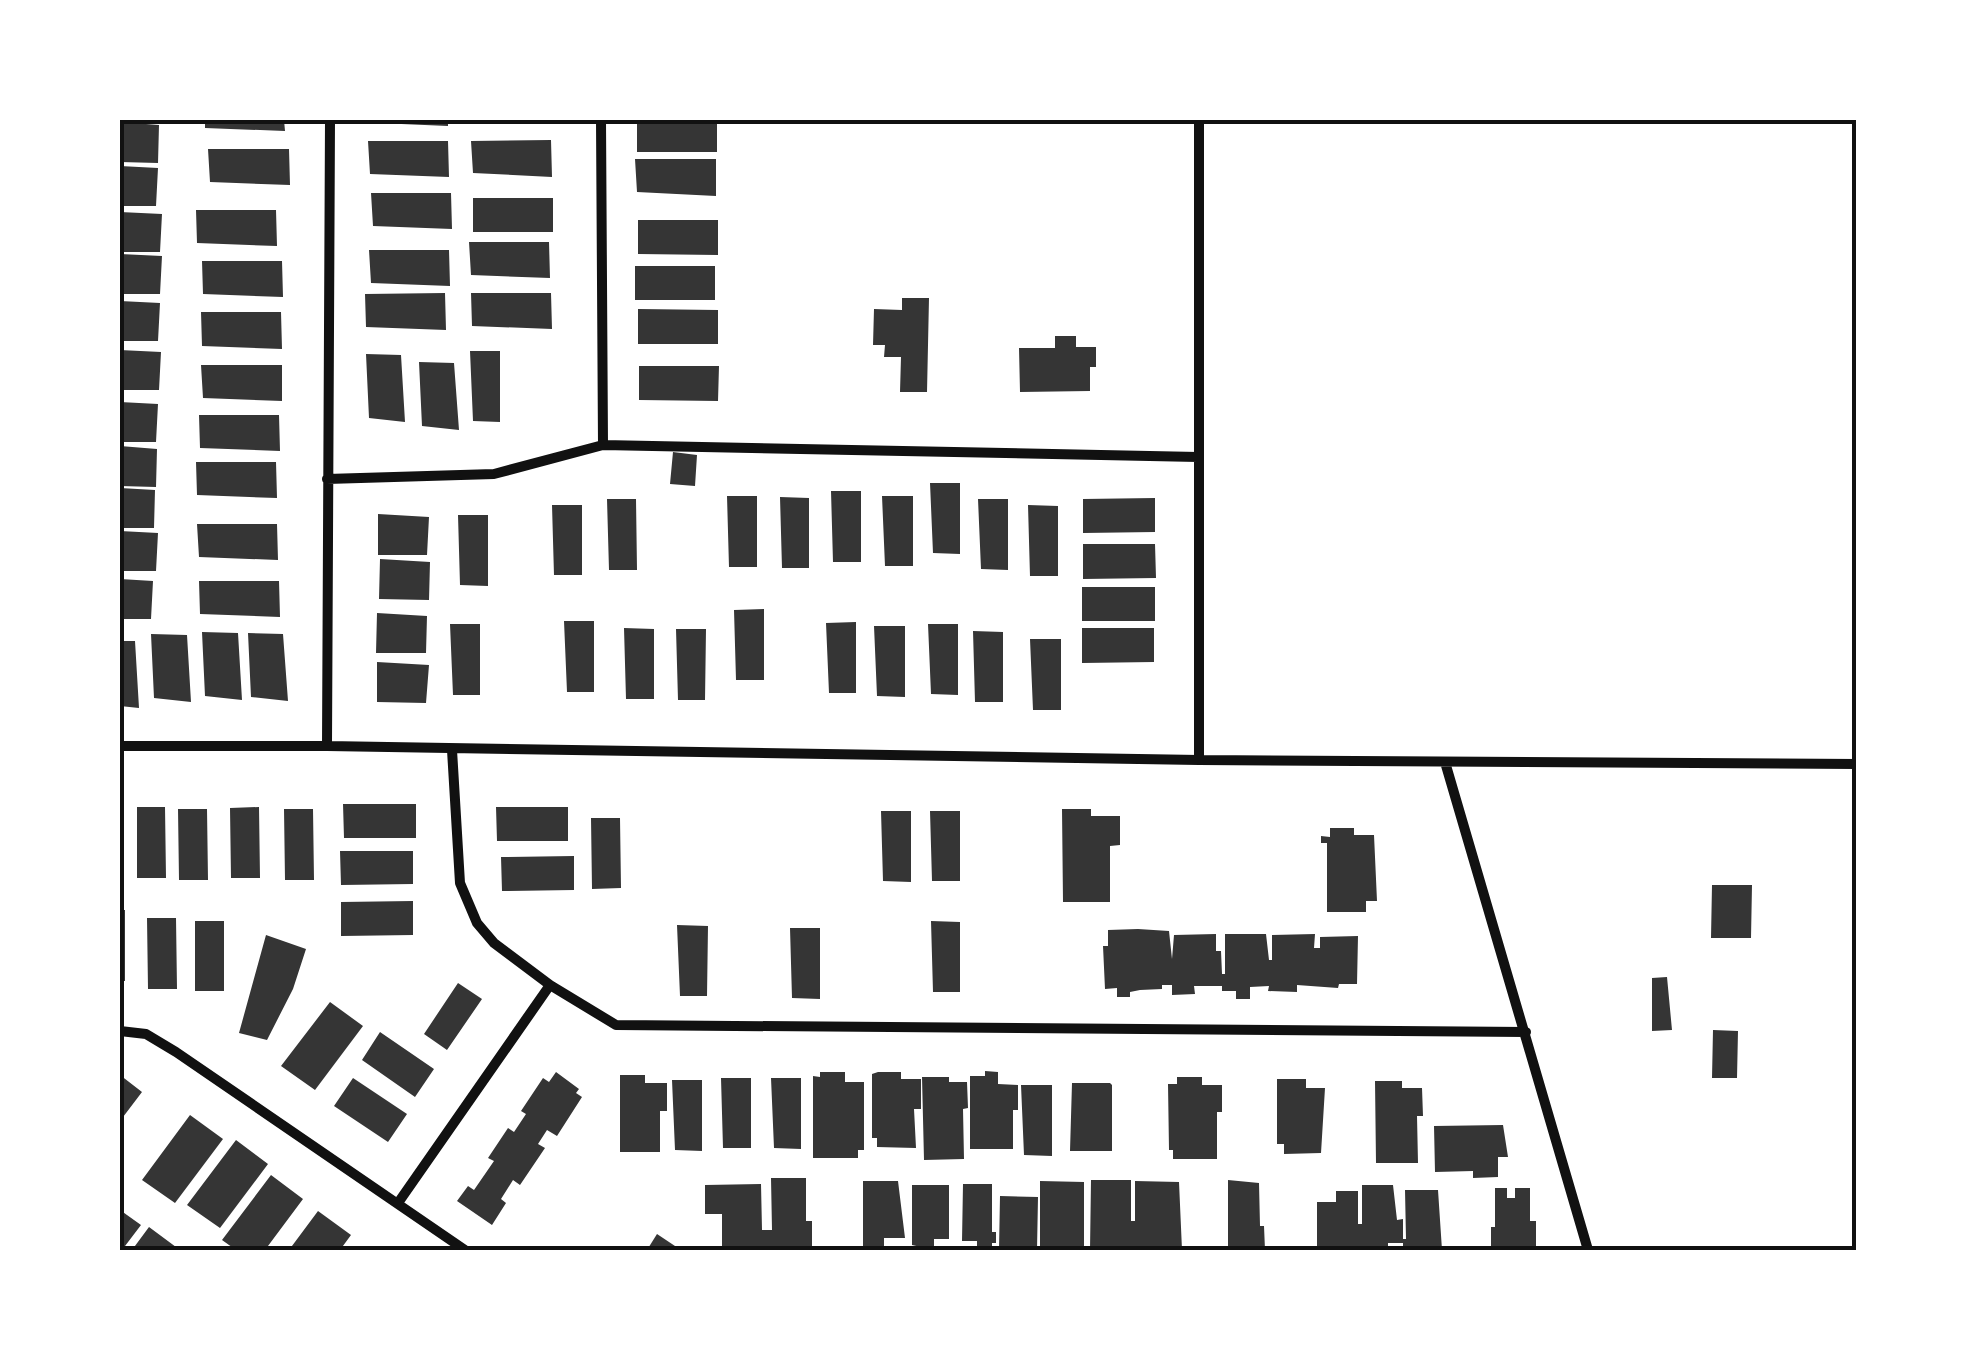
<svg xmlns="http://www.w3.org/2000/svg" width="1977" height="1370" font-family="'Fira Sans Condensed',sans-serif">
	<rect width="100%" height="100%" fill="#fff"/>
	<path fill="#353535" d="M205 120H284L285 131 205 128Z
		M379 120H448V126L378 123Z
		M637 120H717V152H637Z
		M120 122 159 125 158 163 120 162Z
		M551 140 552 177 473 173 471 141Z
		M368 141H448L449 177 370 174Z
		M208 149H289L290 185 210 182Z
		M635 159H716V196L637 192Z
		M120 166 158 168 156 206H120Z
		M371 193H451L452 229 373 226Z
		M473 198H553V232H473Z
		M196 210H276L277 246 197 243Z
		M120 212 162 214 160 252H120Z
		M638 220H718V255L638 254Z
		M469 242H549L550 278 471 275Z
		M369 250H449L450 286 371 283Z
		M120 254 162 256 160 294H120Z
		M202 261H282L283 297 203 294Z
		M635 266H715V300H635Z
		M445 293 446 330 366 327 365 294Z
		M471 293H551L552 329 472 326Z
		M902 298H929L927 392H900L901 357H884L885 345H873L874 309 902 310Z
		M120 301 160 303 158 341H120Z
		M638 309 718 310V344H638Z
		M201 312H281L282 349 202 346Z
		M1055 336H1076V347H1096V367H1090V391L1020 392 1019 348H1055Z
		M120 350 161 352 159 390H120Z
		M470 351H500V422L473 421Z
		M366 354 401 355 405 422 369 418Z
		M419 362 454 363 459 430 422 426Z
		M201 365H282V401L203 398Z
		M639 366H719L718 401 639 400Z
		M120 402 158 404 156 442H120Z
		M199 415H279L280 451 200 448Z
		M120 446 157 449 156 487 120 486Z
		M673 452 697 455 695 486 670 484Z
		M196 462H276L277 498 197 495Z
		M930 483H960V554L933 553Z
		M120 488 155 490 154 528H120Z
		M831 491H861V562H833Z
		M727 496H757V567H729Z
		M882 496H913V566H885Z
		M780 497 809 498V568H782Z
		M1155 498V532L1083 533V499Z
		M607 499H636L637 570H609Z
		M978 499H1008V570L981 569Z
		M552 505H582V575H554Z
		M1028 505 1058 506V576H1030Z
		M378 514 429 517 427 555H378Z
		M458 515H488V586L460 585Z
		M197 524H277L278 560 199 557Z
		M120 531 158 533 156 571H120Z
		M1083 544H1155L1156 578 1083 579Z
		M380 559 430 562 429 600 379 599Z
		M120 579 153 581 151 619H120Z
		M199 581H279L280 617 200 614Z
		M1082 587H1155V621H1082Z
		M764 609V680H736L734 610Z
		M377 613 427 616 426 653H376Z
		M564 621H594V692H567Z
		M856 622V693H829L826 623Z
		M450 624H480V695H453Z
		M928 624H958V695L931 694Z
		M874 626H905V697L877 696Z
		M624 628 654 629V699H626Z
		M1082 628H1154V662L1082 663Z
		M676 629H706L705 700H678Z
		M973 631 1003 632V702H975Z
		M202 632 238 633 242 700 205 696Z
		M248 633 283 634 288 701 251 697Z
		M151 634 187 635 191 702 154 698Z
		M1030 639H1061V710H1033Z
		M120 641H135L139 708 120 706Z
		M377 662 429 665 426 703 377 702Z
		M343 804H416V838H344Z
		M137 807H165L166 878H137Z
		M259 807 260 878H231L230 808Z
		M496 807H568V841H497Z
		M178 809H207L208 880H179Z
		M284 809H313L314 880H285Z
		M1062 809H1091V816H1120V845L1110 846V902H1063Z
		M881 811H911V882L883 881Z
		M930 811H960V881H932Z
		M591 818H620L621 888 592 889Z
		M1330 828H1354V835H1374L1377 901H1366V912H1327V843H1321V836L1330 837Z
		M340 851H413V884L341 885Z
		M574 856V890L502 891 501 857Z
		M1712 885H1752L1751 938H1711Z
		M413 901V935L341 936V902Z
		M120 910H125V981H120Z
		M147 918H176L177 989H148Z
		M195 921H224V991H195Z
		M931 921 960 922V992H933Z
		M677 925 708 926 707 996H680Z
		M790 928H820V999L792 998Z
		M1138 929 1169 931 1172 959 1174 935 1216 934V951H1221L1222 974H1225V934H1266L1269 960H1272V935L1315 934 1314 948H1320V937L1358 936 1357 984H1339L1338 988 1297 985V992L1268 991 1269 986 1250 987V999H1236V991H1222V986H1194L1195 994 1172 995V985H1162V989L1140 990 1130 992V997H1117V988L1105 989 1103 946H1108V930Z
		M266 935 306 949 293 989 267 1040 239 1033Z
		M1667 977 1672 1030 1652 1031V978Z
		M458 983 482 999 447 1050 424 1034Z
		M330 1002 363 1026 315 1090 281 1066Z
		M1713 1030 1738 1031 1737 1078H1712Z
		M380 1032 434 1069 415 1097 362 1060Z
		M985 1071 998 1072V1084L1018 1085V1110H1013V1149H970V1076H985Z
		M556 1072 579 1089 576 1093 582 1097 557 1136 547 1130 538 1144 545 1148 520 1185 513 1180 501 1199 506 1203 492 1225 457 1201 468 1186 474 1190 494 1161 488 1158 508 1128 514 1132 526 1114 521 1111 543 1078 549 1082Z
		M820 1072H845V1082H864V1150H858V1158H813V1076L820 1077Z
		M878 1072H901V1079H921V1109H914L916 1148 877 1147V1138H872V1074Z
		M120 1075 142 1092 120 1121Z
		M620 1075H645V1083H667V1111H660V1152H620Z
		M922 1077H949V1082H967L968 1108 963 1109 964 1159 924 1160Z
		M1177 1077H1202V1085H1222V1112H1217V1159H1173V1150H1169L1168 1084H1177Z
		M353 1078 407 1114 388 1142 334 1106Z
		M721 1078H751V1148H723Z
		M771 1078H801V1149L774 1148Z
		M1277 1079H1306V1088H1325L1321 1153 1284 1154V1144H1277Z
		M672 1080H702V1151L675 1150Z
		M1375 1081H1402V1088H1422L1423 1116H1417L1418 1163H1376Z
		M1072 1083H1110L1112 1085V1151H1070Z
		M1021 1085H1052V1156L1024 1155Z
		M190 1115 223 1139 175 1203 142 1180Z
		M1503 1125 1508 1157H1498V1177L1473 1178V1171L1435 1172 1434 1126Z
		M236 1140 268 1164 220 1228 187 1205Z
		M271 1175 303 1199 265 1250H236L222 1240Z
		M771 1178H806V1221H812V1247L722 1250V1214H705V1185L761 1184 762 1230H772Z
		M1091 1180H1131V1221H1135V1181L1179 1182 1182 1250H1138L1135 1247 1090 1250Z
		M1228 1180 1259 1183 1260 1226H1264L1265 1250H1228Z
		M863 1181H898L905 1238H884V1248H863Z
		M1040 1181 1084 1182V1250L1040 1246Z
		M963 1184H992V1232H996V1243H992V1250H977V1241H962Z
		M912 1185H949V1239H934V1250L912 1245Z
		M1362 1185H1393L1397 1220 1403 1219V1239H1406L1405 1190H1438L1442 1250H1403V1243H1388V1250H1317V1202H1336V1191H1358V1224H1362Z
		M1495 1188H1507V1198H1515V1188H1530V1221H1536V1250H1491V1227H1495Z
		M1000 1196 1038 1197 1037 1250H999Z
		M120 1210 141 1225 122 1250H120Z
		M318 1211 351 1235 340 1250H289Z
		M149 1227 180 1250H132Z
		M657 1234 681 1250H647Z"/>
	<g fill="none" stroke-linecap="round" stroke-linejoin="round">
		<path stroke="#111" stroke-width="10" d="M601 120 603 445
			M1199 120V760
			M327 479 494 474 603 445 1198 457
			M120 746H327L1199 760 1857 764
			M327 746 330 120
			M452 750 460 883 477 923 494 943 550 985 616 1025 1526 1032
			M1445 762 1588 1250
			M120 1031 146 1034 176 1052 465 1250
			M398 1203 550 985"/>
	</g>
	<rect width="1977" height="1370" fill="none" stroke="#ffffff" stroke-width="245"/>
	<rect x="122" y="122" width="1732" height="1126" fill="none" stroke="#111" stroke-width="4"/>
</svg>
